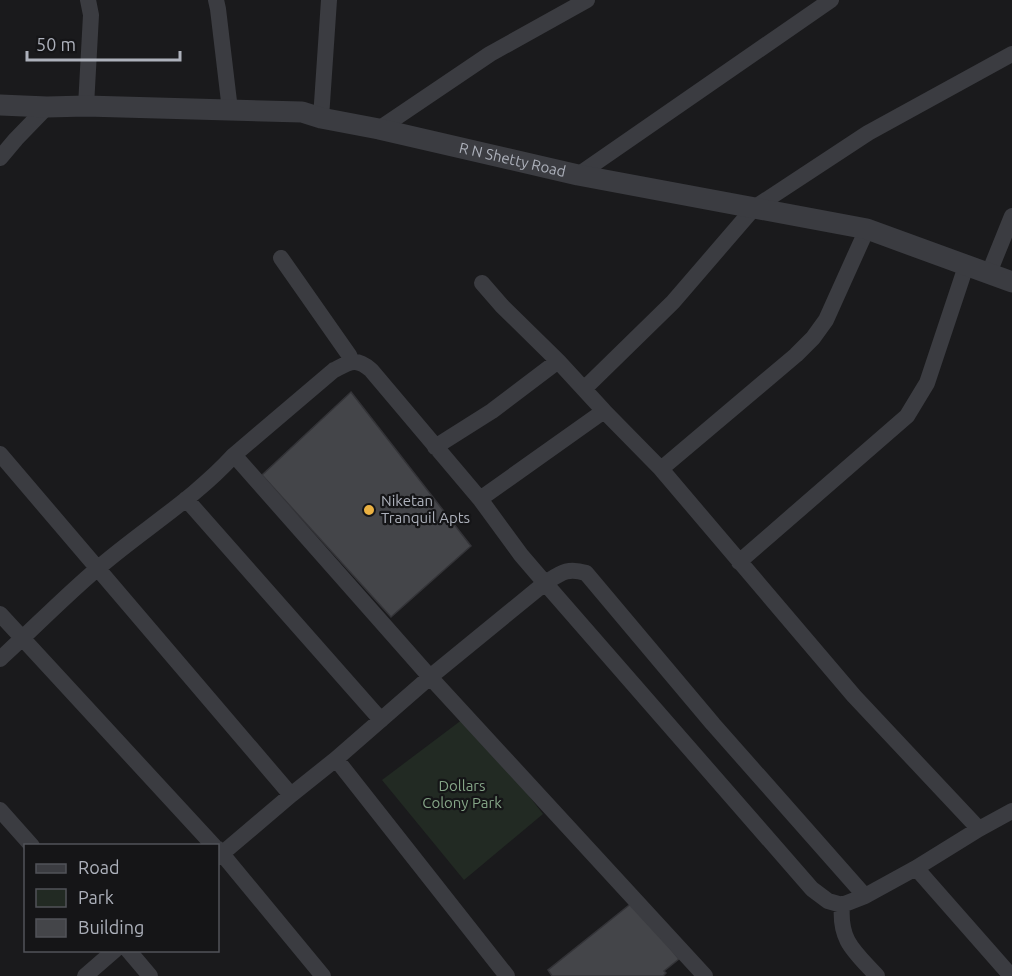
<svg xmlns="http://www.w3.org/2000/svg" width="1012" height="976" font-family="Ubuntu,sans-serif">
	<rect width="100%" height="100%" fill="#1a1a1c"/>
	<path fill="#222a23" d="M467 716 543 814 464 880 382 780Z"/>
	<path fill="#444549" stroke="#343438" stroke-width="1.5" d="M351 392 471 546 391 617 262 475Z
		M633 902 679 959 664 971 666 973 663 976H552L548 970Z"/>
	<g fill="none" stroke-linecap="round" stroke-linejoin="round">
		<path stroke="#3b3c41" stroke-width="16" d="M216 0 218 9 230 110
			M86 106 91 15 88 0
			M321 118 329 0
			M379 129 490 54 587 0
			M0 158 16 139 47 107
			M578 175 831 0
			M281 258 349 355 352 362
			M989 273 1012 216
			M482 283 502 306 558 361 604 411 661 469 854 696 979 829
			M584 389 673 302 754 208 868 133 1012 54
			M435 447 492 411 558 361
			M0 454 291 795
			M234 455 430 677 705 976
			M661 469 796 355 813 338 826 320 867 229
			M186 499 381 720
			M480 499 604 411
			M739 562 907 416 927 383 966 266
			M0 614 214 846
			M0 659C33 629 64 597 97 569 142 530 194 499 234 455L334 370C350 362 356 357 371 370L480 499 521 555 545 583 812 889 828 901 842 905 865 896 916 868 979 829 1012 811
			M336 759 507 976
			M0 810 32 846
			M218 849 323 976
			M218 857 291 795 336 759 430 677 545 583C561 573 567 567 586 573L713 724 865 896
			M916 868 1011 976
			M842 905C839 941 854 951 877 976
			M128 950 150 976
			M85 976 115 950"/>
		<path stroke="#3b3c41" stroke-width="21" id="s1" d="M0 105 47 107 86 106 302 112 321 118 379 129 578 175 867 229 1012 282"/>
	</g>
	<circle fill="#ebb142" stroke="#151517" stroke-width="2" cx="369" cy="510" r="6"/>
	<g text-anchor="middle" stroke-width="4.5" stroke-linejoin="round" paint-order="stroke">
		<g font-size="15" fill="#adb1bb" stroke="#151517">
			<text dy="5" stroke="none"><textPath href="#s1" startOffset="518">R N Shetty Road</textPath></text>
		</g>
		<g font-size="15" fill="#adb1bb" stroke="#151517" text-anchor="start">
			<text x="381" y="506">Niketan<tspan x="381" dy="17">Tranquil Apts</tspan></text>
		</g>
		<g font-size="15" fill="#85a587" stroke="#151517">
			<text x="462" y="791">Dollars<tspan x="462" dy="17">Colony Park</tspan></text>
		</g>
	</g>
	<rect x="24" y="844" width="195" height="108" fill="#151517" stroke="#525359" stroke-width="1.5"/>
	<rect x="36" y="864" width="30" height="9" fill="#3b3c41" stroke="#525359" stroke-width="1.5"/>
	<text x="78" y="874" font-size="18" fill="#adb1bb">Road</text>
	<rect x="36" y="889" width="30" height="18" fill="#222a23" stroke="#525359" stroke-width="1.5"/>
	<text x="78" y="904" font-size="18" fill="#adb1bb">Park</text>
	<rect x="36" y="919" width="30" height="18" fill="#444549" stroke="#525359" stroke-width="1.5"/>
	<text x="78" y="934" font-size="18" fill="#adb1bb">Building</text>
	<path d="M27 51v9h153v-9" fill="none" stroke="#adb1bb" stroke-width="3"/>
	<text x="36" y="51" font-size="18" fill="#adb1bb" stroke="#151517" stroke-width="4.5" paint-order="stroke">50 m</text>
</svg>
